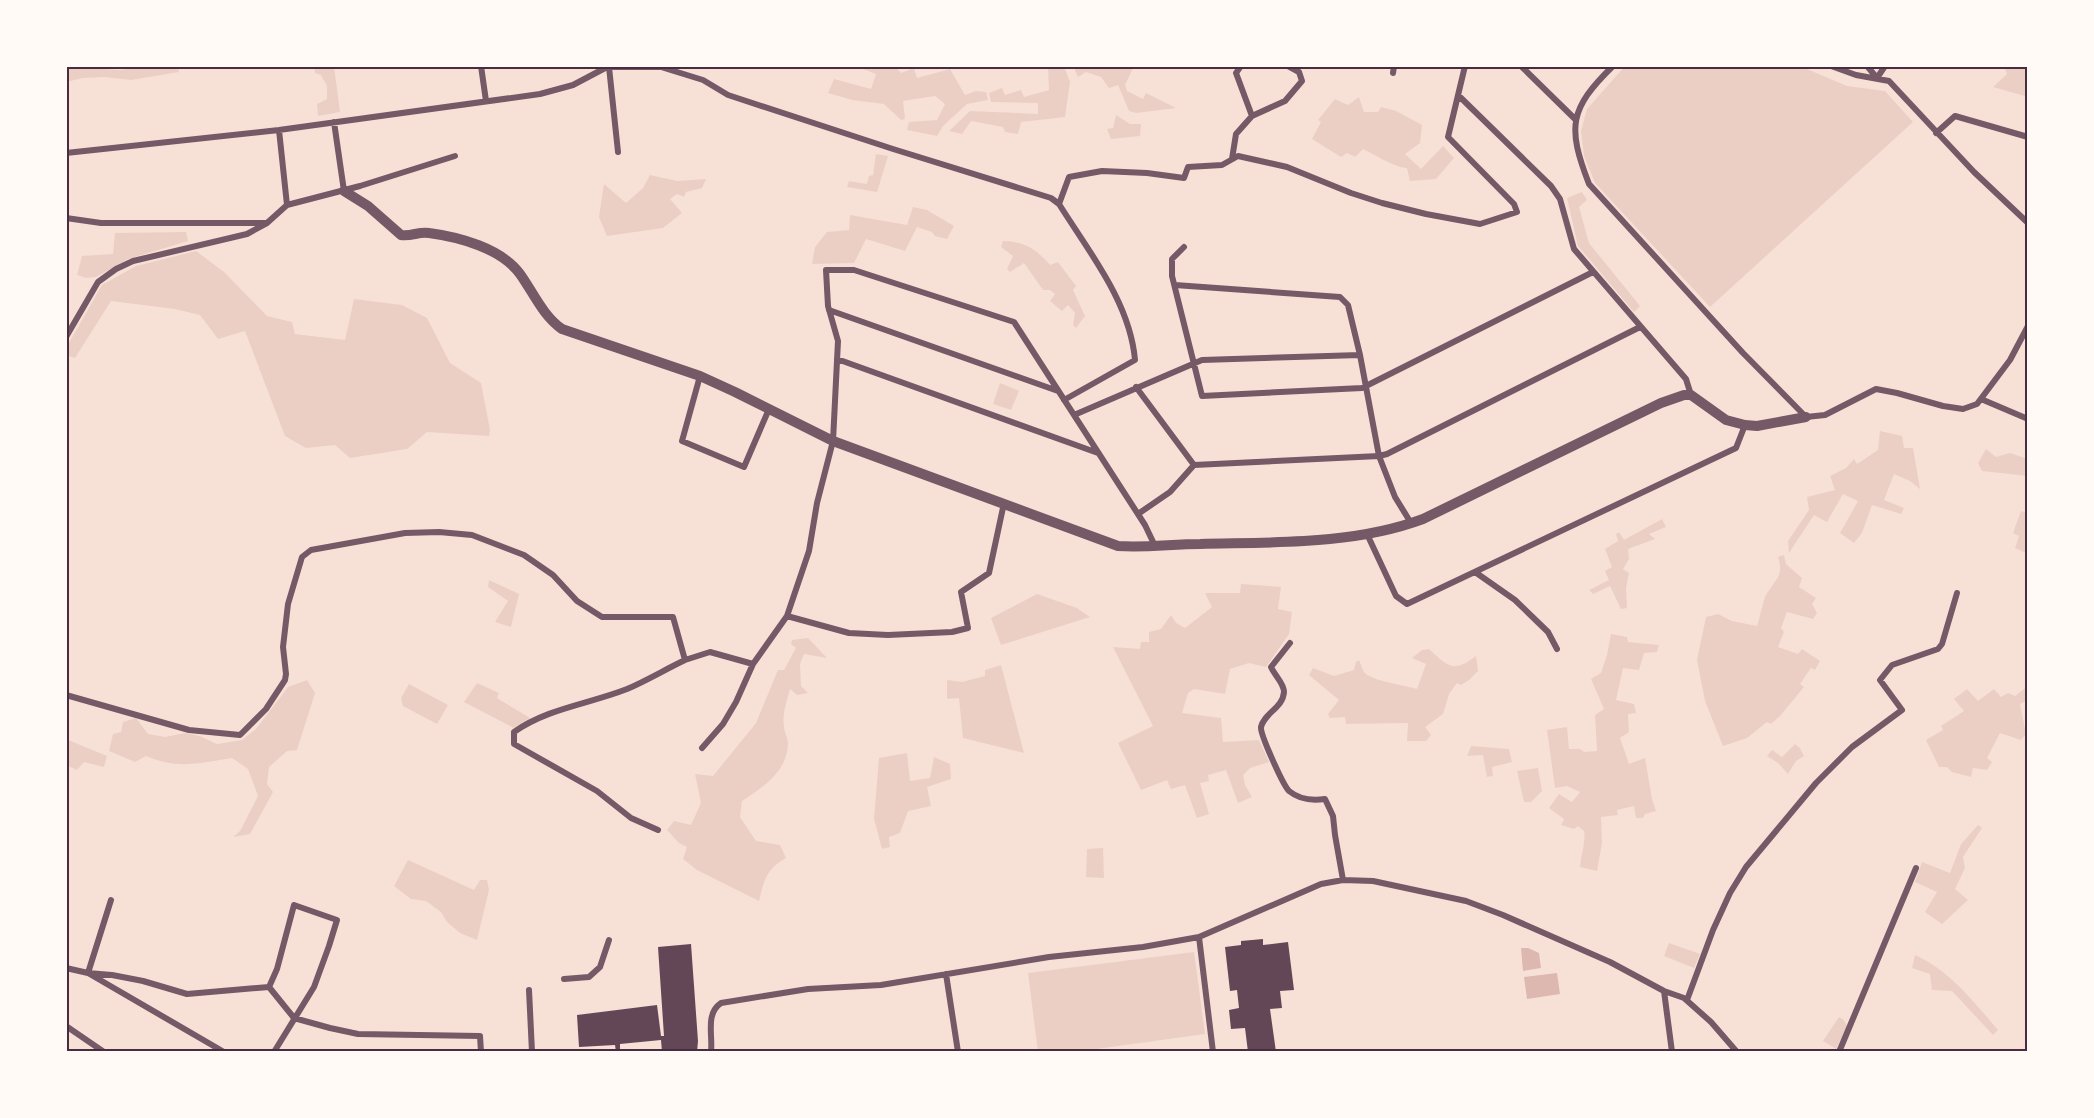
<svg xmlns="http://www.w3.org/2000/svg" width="2094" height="1118" font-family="Jost,sans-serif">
	<rect width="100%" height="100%" fill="#f7e1d7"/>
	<path fill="#ebcfc5" d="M66 66 119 70 150 66H178L179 72 131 80 105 77 83 78 66 82Z
		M314 66H334L340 112 318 116 317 104 327 99V86L321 75 315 73Z
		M855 66H895L901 73 914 68 917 78 950 69 965 95 976 91 986 92 988 100 967 104 943 126 937 136 907 130 909 122 937 120 945 104 935 96 903 101 905 119 901 120 884 104 852 100 828 93 834 79 871 89 876 74Z
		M1048 66H1064L1070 82 1065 117 1021 122 1018 134 1005 132 1003 127 971 121 962 134 949 131 970 111 1038 114V103L991 102 989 93 1002 88 1005 95 1021 90 1024 97 1049 90Z
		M1073 66H1134L1125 85 1127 91 1143 99 1146 93 1176 108 1136 113 1129 111 1118 85 1109 88 1101 77 1086 72 1078 77Z
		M1625 66H1800L1847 86 1885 91 1913 122 1710 307 1595 183 1584 156 1581 131 1587 109Z
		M2012 66H2028V97L1993 87 2007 74 2005 69Z
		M1359 97 1364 112H1378L1381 107 1396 111 1422 125 1420 143 1405 154 1421 169 1443 146 1454 158 1436 179 1410 181 1407 168C1394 167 1375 155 1363 149L1355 157 1347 153 1341 157 1312 139 1321 122 1318 120 1335 99 1348 105Z
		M1116 115 1130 124H1141L1140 136 1111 139 1107 129 1113 128Z
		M876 154 888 156 877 192 847 187 849 181 867 184 869 176 873 175Z
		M650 175 677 181 706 179 702 188 686 192 684 197 677 194 670 199 682 213 663 228 607 236 599 217 604 184 626 203 643 188Z
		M1582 192 1587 200 1579 207 1589 243 1640 306 1634 312 1578 246 1567 198Z
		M913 207 927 210 954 226 947 239 935 236 932 232 917 227 905 251 866 239 854 263 812 264 815 247 827 232 849 230 850 215 907 225Z
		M186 232 188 241 128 259 96 277 86 278 77 275 82 256 113 254 115 233Z
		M1003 241C1026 242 1035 248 1050 265L1058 262 1076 286 1073 290 1085 316 1076 328 1073 325 1075 313 1068 305 1062 311 1050 301 1055 294 1050 290H1043L1024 263 1010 272 1007 269 1013 256 1001 247Z
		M196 251 224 272 267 316 292 322 295 334 345 340 354 299 402 305 427 318 450 363 481 383 490 430 489 436 427 432 407 449 350 458 335 445 306 448 285 436 245 331 218 339 200 315 175 309 111 301 75 358 66 355V348L102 285 136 266Z
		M1000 383 1019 391 1011 410 993 404Z
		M1880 431 1902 436 1904 448H1913L1920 489 1910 481 1894 474 1884 500 1904 508 1901 514 1872 505 1862 533 1854 543 1840 533 1858 501 1843 494 1827 522 1814 515 1789 553 1788 541 1809 510 1807 497 1835 490 1830 476 1846 468 1854 459 1857 464 1878 450Z
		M1986 449 1996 457 2010 453 2028 459V476L1982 471 1978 463Z
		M2021 511 2028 513V554L2015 548 2019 536 2013 533Z
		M1662 519 1666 527 1649 534 1655 539 1628 549 1629 559 1623 569 1629 573 1626 588 1627 608 1621 609 1610 586 1593 594 1589 590 1609 580 1605 571 1612 567 1605 549 1618 541 1616 534 1619 532 1624 540Z
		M1784 555 1786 564 1802 578 1799 587 1816 598 1812 604 1817 613 1813 619 1787 612 1781 628 1784 632 1778 647 1798 654 1802 649 1820 661 1815 670 1811 668 1800 684 1804 687 1780 716 1771 724 1767 722 1747 738 1723 746 1705 701 1697 660 1706 617 1718 614 1732 621 1757 626C1760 617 1762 606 1765 597 1773 581 1785 577 1778 557Z
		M489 580 519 594 511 627 495 622 508 601 488 587Z
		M1241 584 1281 587 1278 609 1292 612 1289 634 1266 667 1249 663 1230 669 1225 694 1194 689 1188 693 1182 713 1221 718 1223 742 1259 740 1269 762 1250 768 1243 775 1245 785 1252 797 1238 803 1226 770 1208 775 1209 781 1200 783 1209 814 1197 818 1185 785 1171 789 1167 780 1141 790 1118 743 1153 726 1113 647 1140 649 1141 642H1149V632L1161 629 1171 615 1176 623 1185 628 1212 607 1205 593H1240Z
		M1037 594 1077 608 1090 617 1001 645 991 618Z
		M1611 634 1627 637 1628 642 1659 645 1657 652 1644 653 1639 670 1623 668 1616 700 1634 704 1636 713 1628 714 1629 732 1620 738 1629 764 1645 758 1652 799 1656 811 1645 814 1643 818H1636L1634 806 1617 810 1618 815 1601 817 1602 843 1597 871 1580 867C1581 854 1586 843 1584 831L1578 826 1574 829 1561 825 1564 819 1549 808 1559 794 1572 802 1580 792 1567 786 1555 788 1547 730 1567 727 1569 749H1580L1584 752 1597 751 1595 715 1604 709 1591 679 1601 673 1607 655Z
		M808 638 827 658 804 654 800 664 801 686 808 693 797 695 790 689C787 701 782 713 784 726 784 732 788 738 788 744 787 772 762 788 742 801L740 817 756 841 780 845 786 858C767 868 764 880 759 901L697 870 683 859 687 847 679 843 667 830 674 821 691 825 701 803 695 774 713 776 756 723 778 670H784L796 648 791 644 792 640Z
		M1429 649C1448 666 1453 674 1476 656L1478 671 1469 680 1461 685 1457 683 1449 694 1443 714 1425 727 1431 735 1426 741H1407L1408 723 1346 724 1345 717 1330 718 1328 714 1339 700 1309 675 1313 668 1334 676 1354 670 1356 662 1359 660C1361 664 1362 670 1365 673 1372 681 1405 685 1417 689L1426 664 1412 658 1422 650Z
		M1001 665 1024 753 963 738 959 698 947 699V680L962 682 985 676V670Z
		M307 680 315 693 297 750 287 751 269 767 267 784 273 792 250 834 233 837 240 831 258 796 248 769 232 758C199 763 179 770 146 756L135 762 109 751 113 734 121 732 123 722 136 718 148 734 165 737 185 733 200 736 217 744 242 740 256 729 288 687Z
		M477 683 499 693 497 698 530 718 514 728 464 702Z
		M409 684 448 705 437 724 403 706 401 698Z
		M2028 686V700L2020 704 2026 734 2021 740 2000 733 1987 758 1992 762 1987 770 1973 768 1971 777 1952 772 1947 767H1939L1926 740 1943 730 1941 726 1964 711 1954 699 1967 689 1978 701 1994 689 2001 697 2008 693 2015 696Z
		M66 739 107 756 104 767 84 762 77 770 66 765Z
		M1795 744 1800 748 1804 756 1796 761 1788 774 1778 763 1767 756 1772 750 1782 757Z
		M1471 746 1509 749 1512 762 1492 767 1493 776 1487 777 1483 755 1467 756Z
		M907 753 910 781 930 778 934 757 950 764 951 779 927 787 931 806 908 811 900 833 889 837 890 847 882 849 874 819 879 758Z
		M1538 768 1542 791 1531 802H1524L1517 771Z
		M1978 825 1982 828 1963 857 1965 868 1955 889 1968 900 1942 924 1925 912 1937 892 1915 882 1922 862 1950 873 1961 844Z
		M1103 848 1104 878 1086 877 1087 849Z
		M408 860 474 890 480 880H487L489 890 477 940 460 933 447 922 441 912 426 901 411 899 394 886Z
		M1669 943 1700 954 1694 968 1664 956Z
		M1194 952 1205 1034 1075 1052H1038L1028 973Z
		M1915 955C1949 970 1974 1002 1998 1030L1993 1035 1952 991 1932 990 1930 974 1912 968Z
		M1839 1017 1844 1020 1847 1026 1836 1049 1823 1041Z"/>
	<path fill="#dcb8b0" d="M1521 948H1528L1539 953 1541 968 1523 971Z
		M1557 973 1560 994 1527 999 1524 977Z"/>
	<path fill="#644757" d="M1263 939V945L1288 942 1294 990 1280 991 1282 1008 1270 1009 1276 1052H1248L1245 1028 1231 1029 1229 1010 1239 1008 1237 990 1230 991 1225 947 1241 945V941Z
		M691 944 698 1041 697 1052H662L661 1040 620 1044V1052H616L615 1045 579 1047 577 1015 657 1005 661 1036H664L658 947Z"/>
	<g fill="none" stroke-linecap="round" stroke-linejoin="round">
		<path stroke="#755966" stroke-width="6" d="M481 66 486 101
			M1241 66 1236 73 1252 116
			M1521 66 1575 119
			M1613 66C1569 109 1567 127 1589 184L1743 353 1806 417 1825 415 1876 389 1897 393 1943 406 1963 409 1977 404 2010 360 2028 326
			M1831 66 1856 75 1889 81 1974 172 2028 223
			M1867 66 1877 78 1885 66
			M1393 73 1394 66
			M1459 96 1551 186 1560 199 1574 249 1686 379 1691 395
			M334 122 344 191
			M279 130 287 205
			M1936 133 1955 116 2028 137
			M618 152 609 67H661L703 80 728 95 893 149 1051 198 1059 204C1089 252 1130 302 1135 360L1064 400
			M66 153 279 130 540 94 573 85 609 66
			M1232 159 1236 134 1252 116 1285 101 1302 81 1299 72 1288 66
			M1059 204 1069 177 1102 171 1147 173 1184 178 1188 167 1222 165 1238 156 1287 167 1351 193 1382 203 1426 214 1480 224 1517 212 1514 204 1448 137 1465 66
			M66 218 101 223H266
			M1184 247 1172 259V276L1202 396 1362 388 1593 272
			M1175 285 1340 297 1348 305 1360 355 1379 456 1387 454 1640 327
			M829 310 1058 391
			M66 337 98 282 116 269 133 261 247 234 267 223 287 205 360 186 455 156
			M837 359 1098 453
			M700 376 682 441 744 467 769 409
			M1136 387 1194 465 1379 456 1395 497 1411 523
			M1981 399 2028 419
			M1074 415 1202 360 1360 355
			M1138 514 1170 492 1194 465
			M1367 534 1396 596 1407 604 1736 448 1745 425
			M1475 572 1515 600 1548 632 1557 649
			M787 616 849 633 888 635 952 632 968 628 961 592 989 573 1004 503
			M1290 643 1271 667C1275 676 1284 683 1284 692 1283 708 1264 713 1261 727 1260 734 1283 785 1289 791 1300 800 1312 801 1325 799L1333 816 1335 835 1343 880
			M66 695 189 730 240 735 266 709 285 680 286 674 283 647 288 604 302 557 311 550 405 533 439 532 472 535 524 555 553 575 577 601 602 617H673L685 660 710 652 753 664
			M702 748 723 724 736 702 753 664 787 616 809 551 817 503 833 441 838 341 828 306 826 270H854L1014 322 1145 525 1155 546
			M658 830 631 818 597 791 514 744V732C548 708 589 704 627 689 646 681 666 669 685 660
			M111 900 88 973 112 975 143 981 187 994 269 987 277 969 294 905 337 920 329 946 314 987 274 1052
			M1199 937 1213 1052
			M66 968 88 973 224 1052
			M946 974 958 1052
			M564 979 589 977 600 967 609 940
			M269 987 294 1018 330 1028 358 1034 480 1036 481 1052
			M529 990 532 1052
			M1664 991 1672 1052
			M1687 1000 1713 930 1730 893 1746 867 1816 783 1852 747 1902 710 1880 680 1892 665 1938 649 1942 644 1957 593
			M66 1026 104 1052
			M711 1052C713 1035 705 1014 721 1003L808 989 881 985 1049 957 1143 947 1199 937 1321 884 1343 880 1373 881 1466 901 1503 915 1610 962 1664 991 1684 998 1711 1022 1737 1052
			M1839 1052 1916 868"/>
		<path stroke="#755966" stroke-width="10" d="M344 191 368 206 401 235C411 237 419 231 429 233 459 237 501 248 520 274 533 292 543 316 562 329L700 376 735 392 833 441 1118 546C1145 548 1173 544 1200 544 1274 542 1353 545 1423 519L1661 403 1684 395H1691L1726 420 1745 425 1757 426 1806 417"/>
	</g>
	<rect width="2094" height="1118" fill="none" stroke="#fffaf5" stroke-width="135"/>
	<rect x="68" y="68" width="1958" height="982" fill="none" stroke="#4a2c40" stroke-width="2"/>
</svg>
